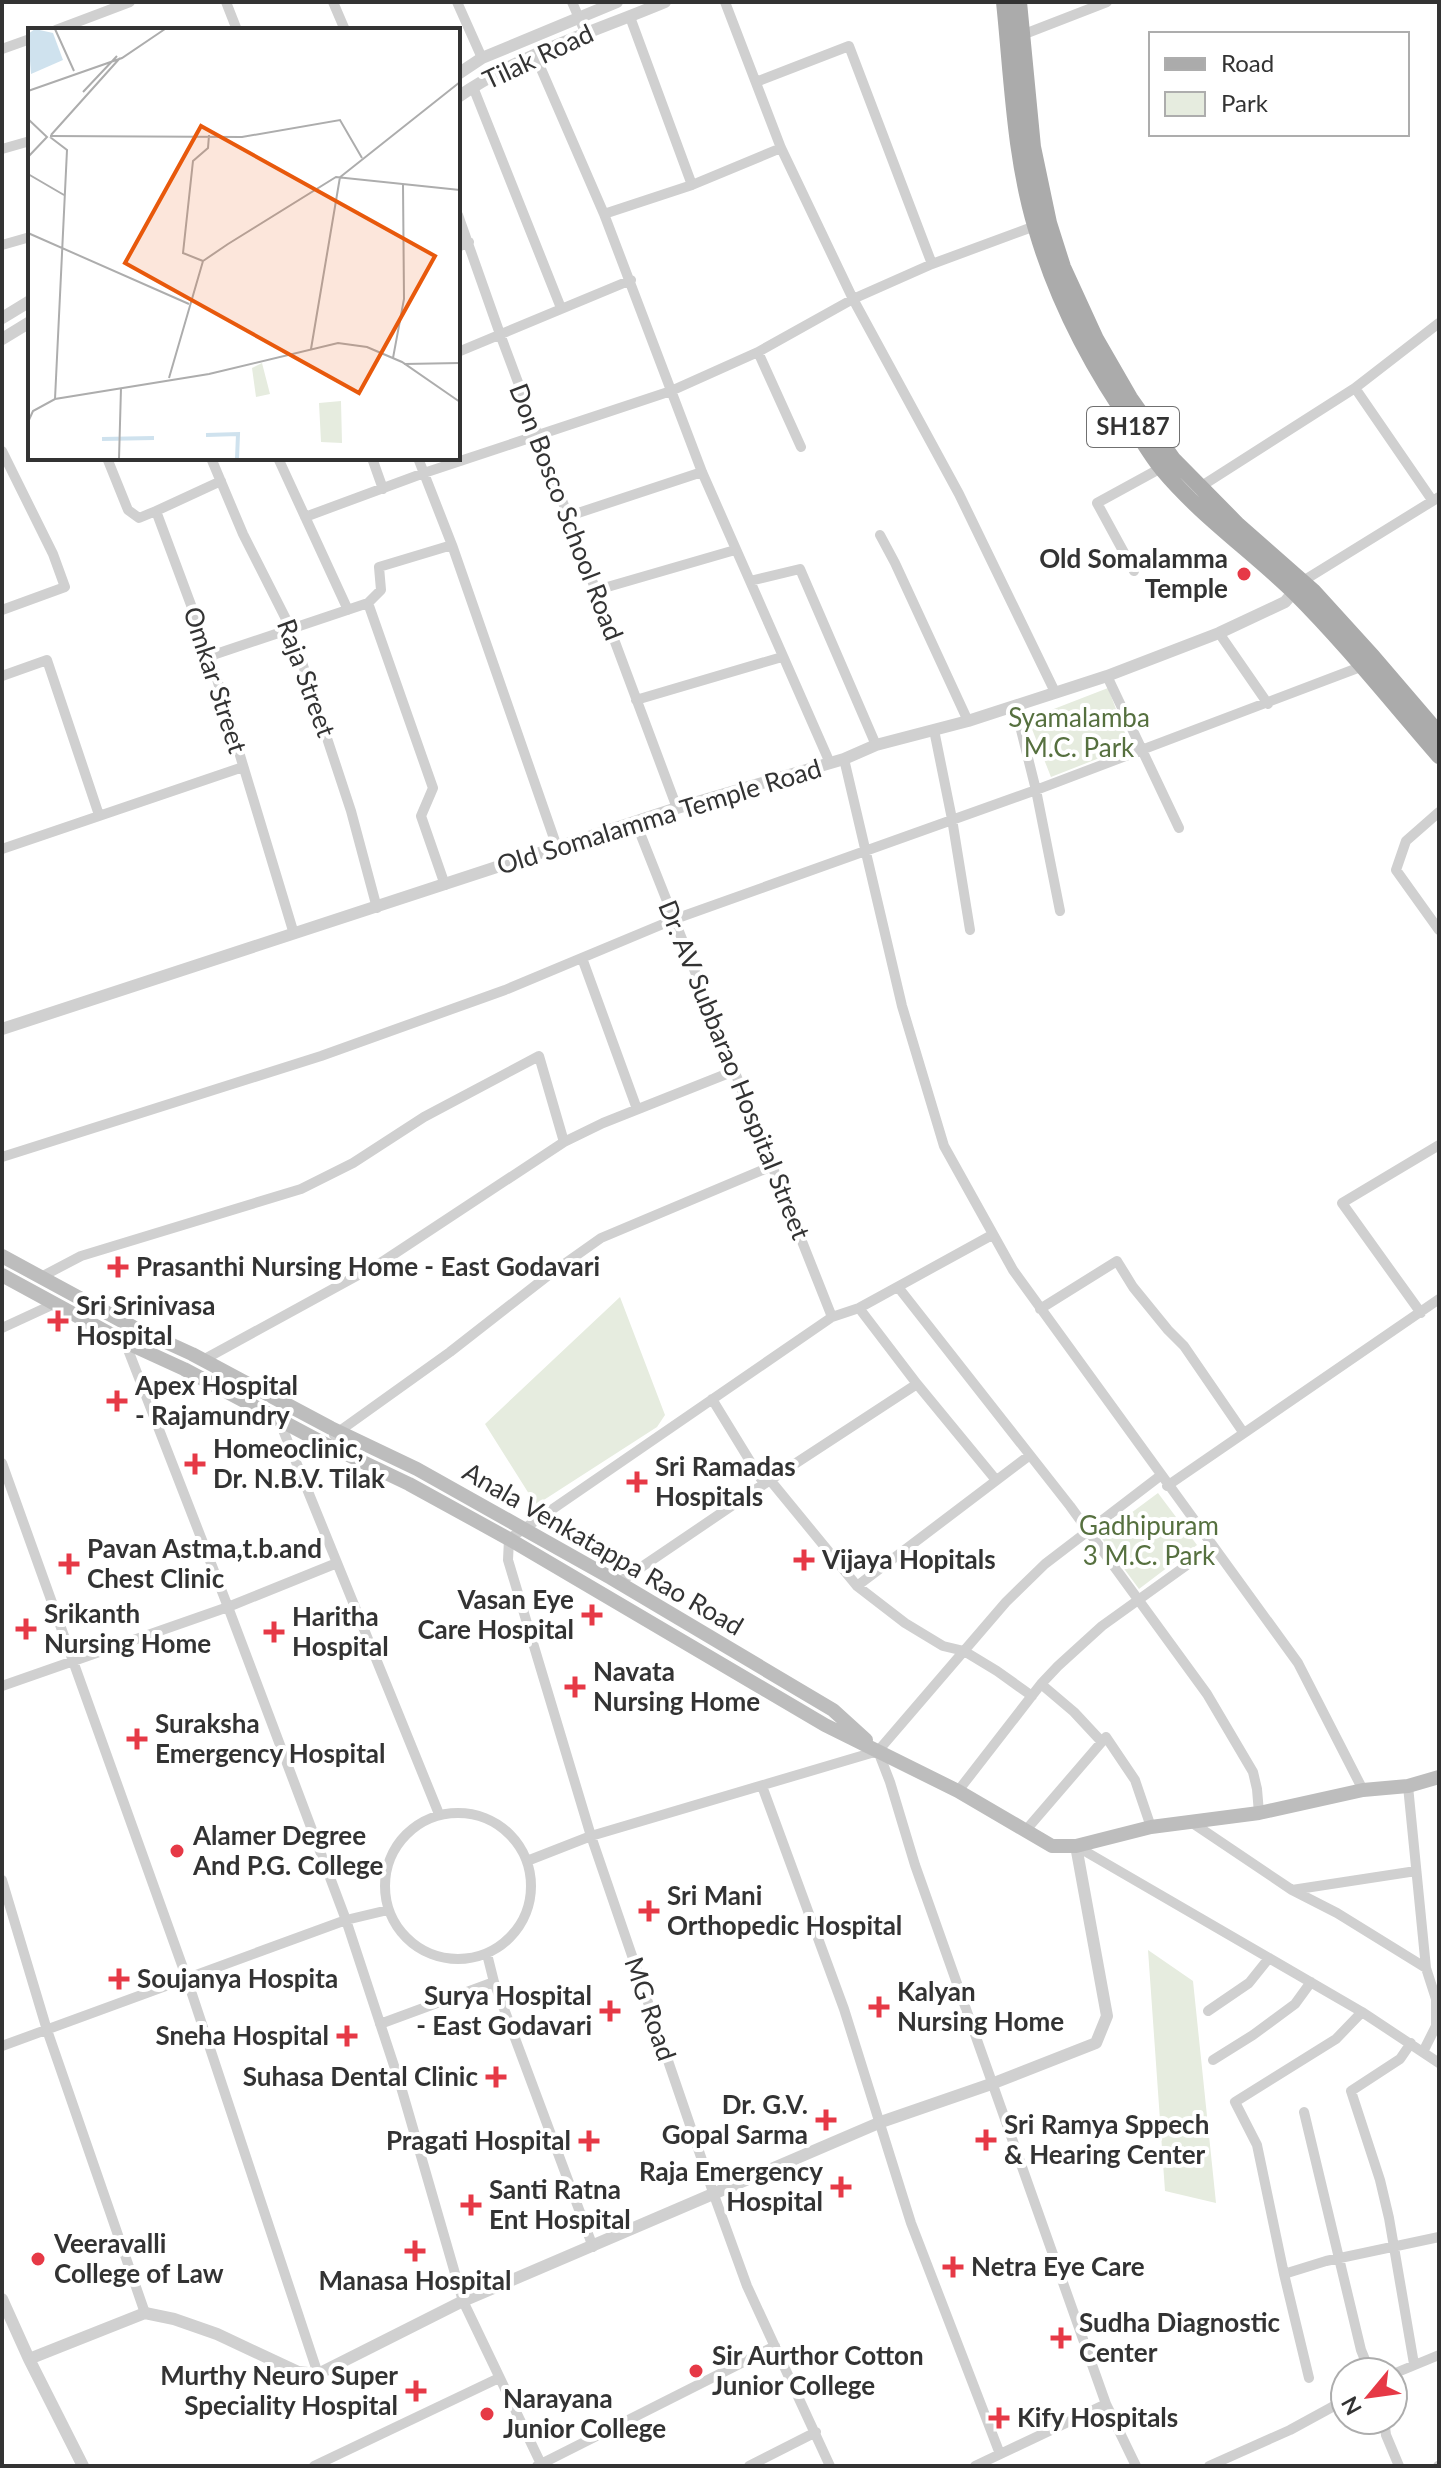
<svg xmlns="http://www.w3.org/2000/svg" width="1441" height="2468" font-family="Lato,sans-serif">
	<rect width="100%" height="100%" fill="#fff"/>
	<path fill="#e6ecdf" d="M1108 688 1130 746 1051 777 1028 719Z
		M620 1297 665 1415 657 1427 536 1505 485 1424Z
		M1158 1493 1197 1545 1139 1589 1100 1536Z
		M1148 1950 1193 1981 1216 2203 1165 2191Z"/>
	<g fill="none" stroke-linecap="round" stroke-linejoin="round">
		<path stroke="#d0d0d0" stroke-width="10" d="M226 2 237 30
			M333 2 345 30
			M457 2 482 58
			M572 2 586 34
			M725 2 781 148 853 299 959 494 1055 692
			M630 17 692 185
			M56 30 130 2
			M1022 35 1107 2
			M2 49 30 39
			M535 55 604 214 702 472 830 763
			M756 82 849 46 932 264
			M473 87 561 308
			M2 149 30 141
			M604 214 692 185 781 148
			M458 215 500 334 677 808
			M2 245 30 237
			M458 247 469 242
			M458 352 631 280
			M758 352 801 447
			M1355 388 1432 500
			M2 451 53 554 65 587 2 610
			M107 458 128 510 139 518 156 511 210 656 294 934
			M211 458 243 534 291 629 351 811 377 908
			M278 458 348 610
			M372 458 383 489
			M418 458 452 545 557 847
			M1200 487 1355 388 1439 323
			M156 511 221 481
			M569 516 702 472
			M305 517 424 473 671 391 758 352 853 299 932 264 1035 226
			M880 535 895 563 968 721
			M1134 571 1097 503 1161 468
			M750 581 800 569 876 745
			M1303 581 1439 497
			M597 590 735 550
			M368 603 433 788 421 816 445 885
			M1219 633 1268 704
			M210 656 368 603 381 590 379 567 452 545
			M2 676 47 660 99 815
			M1107 676 1179 828
			M636 700 782 657
			M1015 706 1036 790 1060 911
			M934 730 952 819 970 930
			M844 759 902 1006 944 1146 1013 1270 1298 1663 1363 1790
			M1439 812 1406 841 1396 870 1439 930
			M636 823 832 1317
			M2 849 243 767
			M582 958 637 1109
			M2 1157 321 1056 505 990 675 919 1036 790 1363 666
			M41 1277 81 1256 301 1189 353 1163 424 1117 539 1056 564 1142
			M898 1287 1070 1506 1207 1694 1253 1772 1257 1789 1259 1813
			M859 1308 917 1384 996 1480
			M1040 1309 1117 1261 1133 1287 1168 1330 1184 1346 1243 1432
			M1421 1313 1342 1203 1439 1145
			M133 1327 125 1342 228 1607 346 1920 401 2087 463 2301 542 2466
			M2 1328 54 1304
			M203 1360 382 1262 564 1142 603 1123 734 1071
			M712 1399 764 1484
			M279 1420 439 1814
			M334 1435 450 1352 550 1274 601 1238 772 1166
			M2 1463 187 1979 318 2374
			M770 1480 857 1586 905 1623 943 1646 964 1651 997 1671 1032 1696
			M1167 1486 1439 1299
			M618 1583 764 1484 917 1384
			M857 1586 1030 1455
			M1041 1684 1074 1712 1101 1741
			M2 1686 228 1607 337 1563
			M878 1751 890 1782 915 1865 1106 2404 1136 2466
			M762 1786 844 2009 911 2223 1000 2454
			M1408 1786 1426 1968 1436 1999V2026L1423 2052
			M958 1791 1041 1684 1058 1666 1102 1626 1212 1547
			M385 1886a73 73 0 1 1 146 0a73 73 0 1 1-146 0Z
			M1191 1822 1292 1890 1337 1913 1426 1968
			M1026 1830 1106 1737 1135 1780 1151 1827
			M1076 1846 1362 2012 1439 2063
			M527 1861 591 1836 878 1751 1006 1602 1045 1564 1160 1476
			M2 1880 47 2030 145 2313
			M1292 1890 1416 1871
			M487 1954 494 1982 593 2247
			M1208 2011 1249 1983 1269 1958
			M380 2024 494 1982
			M1411 2043 1400 2059 1351 2091 1380 2180 1389 2218 1414 2364
			M2 2046 346 1920 388 1910
			M1213 2060 1253 2035 1295 2004 1311 1982
			M1304 2112 1361 2350 1370 2372
			M1284 2274 1326 2261 1439 2237
			M1393 2374 1439 2355
			M1309 2378 1284 2274 1257 2145 1235 2102 1336 2039 1362 2012
			M1384 2420 1386 2435 1399 2466
			M314 2466 499 2378
			M537 2466 775 2346
			M749 2466 816 2432
			M830 2466 747 2286 714 2195 591 1836 508 1560 509 1539 832 1317 859 1308 992 1235
			M975 2466 1106 2404
			M1209 2466 1290 2430 1345 2400
			M1438 2466H1439"/>
		<path stroke="#d0d0d0" stroke-width="12" d="M458 74 482 58 617 2
			M458 97C520 54 596 31 665 2
			M2 318 30 301
			M2 339 30 322
			M2 1029 677 808 844 759 876 745 968 721 1107 676 1219 633 1285 602 1298 587
			M2 2299 29 2359 83 2466
			M29 2359 145 2313 174 2319 217 2334 298 2372 318 2374 463 2301 881 2122 994 2083 1096 2043 1107 2016 1076 1846"/>
		<path stroke="#bdbdbd" stroke-width="14" d="M2 1256 133 1327 192 1354 331 1428 417 1469 611 1578 833 1710 866 1740
			M2 1275 125 1342 184 1369 323 1443 409 1484 509 1539 825 1725 958 1791 1052 1846H1076L1151 1827 1259 1813 1363 1790 1408 1786 1439 1777"/>
		<path stroke="#ababab" stroke-width="16" d="M1004 2C1012 78 1014 156 1036 229 1057 301 1092 368 1135 429 1144 443 1152 457 1162 469 1201 516 1252 551 1295 593 1346 644 1392 702 1439 756
			M1019 2 1033 147 1049 223 1063 267 1096 339 1130 398 1173 459 1238 525 1313 591 1373 657 1439 734"/>
	</g>
	<g fill="#e63946" stroke="#fff" stroke-width="3">
		<circle cx="1244" cy="574" r="8"/>
		<path d="M114 1255h8v8h8v8h-8v8h-8v-8h-8v-8h8z"/>
		<path d="M54 1309h8v8h8v8h-8v8h-8v-8h-8v-8h8z"/>
		<path d="M113 1389h8v8h8v8h-8v8h-8v-8h-8v-8h8z"/>
		<path d="M191 1452h8v8h8v8h-8v8h-8v-8h-8v-8h8z"/>
		<path d="M633 1470h8v8h8v8h-8v8h-8v-8h-8v-8h8z"/>
		<path d="M800 1548h8v8h8v8h-8v8h-8v-8h-8v-8h8z"/>
		<path d="M65 1552h8v8h8v8h-8v8h-8v-8h-8v-8h8z"/>
		<path d="M588 1603h8v8h8v8h-8v8h-8v-8h-8v-8h8z"/>
		<path d="M22 1617h8v8h8v8h-8v8h-8v-8h-8v-8h8z"/>
		<path d="M270 1620h8v8h8v8h-8v8h-8v-8h-8v-8h8z"/>
		<path d="M571 1675h8v8h8v8h-8v8h-8v-8h-8v-8h8z"/>
		<path d="M133 1727h8v8h8v8h-8v8h-8v-8h-8v-8h8z"/>
		<circle cx="177" cy="1851" r="8"/>
		<path d="M645 1899h8v8h8v8h-8v8h-8v-8h-8v-8h8z"/>
		<path d="M115 1967h8v8h8v8h-8v8h-8v-8h-8v-8h8z"/>
		<path d="M875 1995h8v8h8v8h-8v8h-8v-8h-8v-8h8z"/>
		<path d="M606 1999h8v8h8v8h-8v8h-8v-8h-8v-8h8z"/>
		<path d="M343 2024h8v8h8v8h-8v8h-8v-8h-8v-8h8z"/>
		<path d="M492 2065h8v8h8v8h-8v8h-8v-8h-8v-8h8z"/>
		<path d="M822 2108h8v8h8v8h-8v8h-8v-8h-8v-8h8z"/>
		<path d="M982 2128h8v8h8v8h-8v8h-8v-8h-8v-8h8z"/>
		<path d="M585 2129h8v8h8v8h-8v8h-8v-8h-8v-8h8z"/>
		<path d="M837 2175h8v8h8v8h-8v8h-8v-8h-8v-8h8z"/>
		<path d="M467 2193h8v8h8v8h-8v8h-8v-8h-8v-8h8z"/>
		<path d="M411 2239h8v8h8v8h-8v8h-8v-8h-8v-8h8z"/>
		<circle cx="38" cy="2259" r="8"/>
		<path d="M949 2255h8v8h8v8h-8v8h-8v-8h-8v-8h8z"/>
		<path d="M1057 2326h8v8h8v8h-8v8h-8v-8h-8v-8h8z"/>
		<circle cx="696" cy="2371" r="8"/>
		<path d="M412 2379h8v8h8v8h-8v8h-8v-8h-8v-8h8z"/>
		<circle cx="487" cy="2414" r="8"/>
		<path d="M995 2406h8v8h8v8h-8v8h-8v-8h-8v-8h8z"/>
	</g>
	<g text-anchor="middle" stroke-width="8" stroke-linejoin="round" paint-order="stroke">
		<rect fill="#fff" stroke="#707070" stroke-width="2" x="1087" y="407" width="92" height="40" rx="6"/>
		<g font-size="24" font-weight="bold" fill="#333">
			<text x="1133" y="435">SH187</text>
		</g>
		<g font-size="26" fill="#333" stroke="#fff">
			<text transform="translate(538 57) rotate(-25)" y="9">Tilak Road</text>
			<text transform="translate(566 512) rotate(69)" y="9">Don Bosco School Road</text>
			<text transform="translate(306 678) rotate(70)" y="9">Raja Street</text>
			<text transform="translate(215 680) rotate(72)" y="9">Omkar Street</text>
			<text transform="translate(659 817) rotate(-17)" y="9">Old Somalamma Temple Road</text>
			<text transform="translate(734 1070) rotate(68)" y="9">Dr. AV Subbarao Hospital Street</text>
			<text transform="translate(603 1549) rotate(30)" y="9">Anala Venkatappa Rao Road</text>
			<text transform="translate(650 2009) rotate(71)" y="9">MG Road</text>
		</g>
		<g font-size="26" font-weight="bold" fill="#333" stroke="#fff" text-anchor="start">
			<text x="1228" y="568" text-anchor="end">Old Somalamma<tspan x="1228" dy="30">Temple</tspan></text>
			<text x="136" y="1276">Prasanthi Nursing Home - East Godavari</text>
			<text x="76" y="1315">Sri Srinivasa<tspan x="76" dy="30">Hospital</tspan></text>
			<text x="135" y="1395">Apex Hospital<tspan x="135" dy="30">- Rajamundry</tspan></text>
			<text x="213" y="1458">Homeoclinic,<tspan x="213" dy="30">Dr. N.B.V. Tilak</tspan></text>
			<text x="655" y="1476">Sri Ramadas<tspan x="655" dy="30">Hospitals</tspan></text>
			<text x="87" y="1558">Pavan Astma,t.b.and<tspan x="87" dy="30">Chest Clinic</tspan></text>
			<text x="822" y="1569">Vijaya Hopitals</text>
			<text x="574" y="1609" text-anchor="end">Vasan Eye<tspan x="574" dy="30">Care Hospital</tspan></text>
			<text x="44" y="1623">Srikanth<tspan x="44" dy="30">Nursing Home</tspan></text>
			<text x="292" y="1626">Haritha<tspan x="292" dy="30">Hospital</tspan></text>
			<text x="593" y="1681">Navata<tspan x="593" dy="30">Nursing Home</tspan></text>
			<text x="155" y="1733">Suraksha<tspan x="155" dy="30">Emergency Hospital</tspan></text>
			<text x="193" y="1845">Alamer Degree<tspan x="193" dy="30">And P.G. College</tspan></text>
			<text x="667" y="1905">Sri Mani<tspan x="667" dy="30">Orthopedic Hospital</tspan></text>
			<text x="137" y="1988">Soujanya Hospita</text>
			<text x="897" y="2001">Kalyan<tspan x="897" dy="30">Nursing Home</tspan></text>
			<text x="592" y="2005" text-anchor="end">Surya Hospital<tspan x="592" dy="30">- East Godavari</tspan></text>
			<text x="329" y="2045" text-anchor="end">Sneha Hospital</text>
			<text x="478" y="2086" text-anchor="end">Suhasa Dental Clinic</text>
			<text x="808" y="2114" text-anchor="end">Dr. G.V.<tspan x="808" dy="30">Gopal Sarma</tspan></text>
			<text x="1004" y="2134">Sri Ramya Sppech<tspan x="1004" dy="30">&amp; Hearing Center</tspan></text>
			<text x="571" y="2150" text-anchor="end">Pragati Hospital</text>
			<text x="823" y="2181" text-anchor="end">Raja Emergency<tspan x="823" dy="30">Hospital</tspan></text>
			<text x="489" y="2199">Santi Ratna<tspan x="489" dy="30">Ent Hospital</tspan></text>
			<text x="54" y="2253">Veeravalli<tspan x="54" dy="30">College of Law</tspan></text>
			<text x="971" y="2276">Netra Eye Care</text>
			<text x="415" y="2290" text-anchor="middle">Manasa Hospital</text>
			<text x="1079" y="2332">Sudha Diagnostic<tspan x="1079" dy="30">Center</tspan></text>
			<text x="712" y="2365">Sir Aurthor Cotton<tspan x="712" dy="30">Junior College</tspan></text>
			<text x="398" y="2385" text-anchor="end">Murthy Neuro Super<tspan x="398" dy="30">Speciality Hospital</tspan></text>
			<text x="503" y="2408">Narayana<tspan x="503" dy="30">Junior College</tspan></text>
			<text x="1017" y="2427">Kify Hospitals</text>
		</g>
		<g font-size="26" fill="#56703f" stroke="#fff">
			<text x="1079" y="727">Syamalamba<tspan x="1079" dy="30">M.C. Park</tspan></text>
			<text x="1149" y="1535">Gadhipuram<tspan x="1149" dy="30">3 M.C. Park</tspan></text>
		</g>
	</g>
	<g transform="translate(28 28)">
		<rect width="432" height="432" fill="#fff"/>
		<path d="M234 335 242 366 228 369 224 340ZM313 373 314 415 293 414 291 375Z" fill="#e6ecdf"/>
		<path d="M7 1 25 5 35 32 3 46 0 6Z" fill="#cfe2ee"/>
		<path fill="none" stroke="#cfe2ee" stroke-width="4" d="M178 407 210 406 209 431M74 411 126 410"/>
		<path fill="none" stroke="#adadad" stroke-width="2" d="M27 1 46 43M0 63 94 30 137 1M55 64 89 28M0 91 19 109 0 129M23 107 92 30M22 108 214 109 312 92 334 130M22 109 39 122 27 371M0 146 36 167M311 150 432 54M0 205 161 276M175 233 155 225 165 133 180 120 181 107M283 321 312 149M365 330 376 271 375 157M376 336 432 335M141 350 175 233 200 216 308 149 432 162M0 394 5 383 27 371 181 346 310 315 339 319 374 334 432 374M91 431 93 360"/>
		<path fill="#e8590c" fill-opacity="0.15" stroke="#e8590c" stroke-width="4" d="M173 98 407 228 331 365 97 235Z"/>
		<rect width="432" height="432" fill="none" stroke="#333" stroke-width="4"/>
	</g>
	<rect width="1441" height="2468" fill="none" stroke="#333333" stroke-width="8"/>
	<rect x="1149" y="32" width="260" height="104" fill="#ffffff" stroke="#adadad" stroke-width="2"/>
	<rect x="1165" y="58" width="40" height="12" fill="#ababab" stroke="#adadad" stroke-width="2"/>
	<text x="1221" y="72" font-size="24" fill="#333333">Road</text>
	<rect x="1165" y="92" width="40" height="24" fill="#e6ecdf" stroke="#adadad" stroke-width="2"/>
	<text x="1221" y="112" font-size="24" fill="#333333">Park</text>
	<g transform="translate(1369 2396) rotate(241)"><circle r="38" fill="#ffffff" stroke="#adadad" stroke-width="2"/>
	<path d="M0-6L14 30L0 20L-14 30Z" fill="#e63946"/>
	<text y="-12" font-size="22" font-weight="bold" text-anchor="middle" fill="#333333">N</text>
	</g>
</svg>
